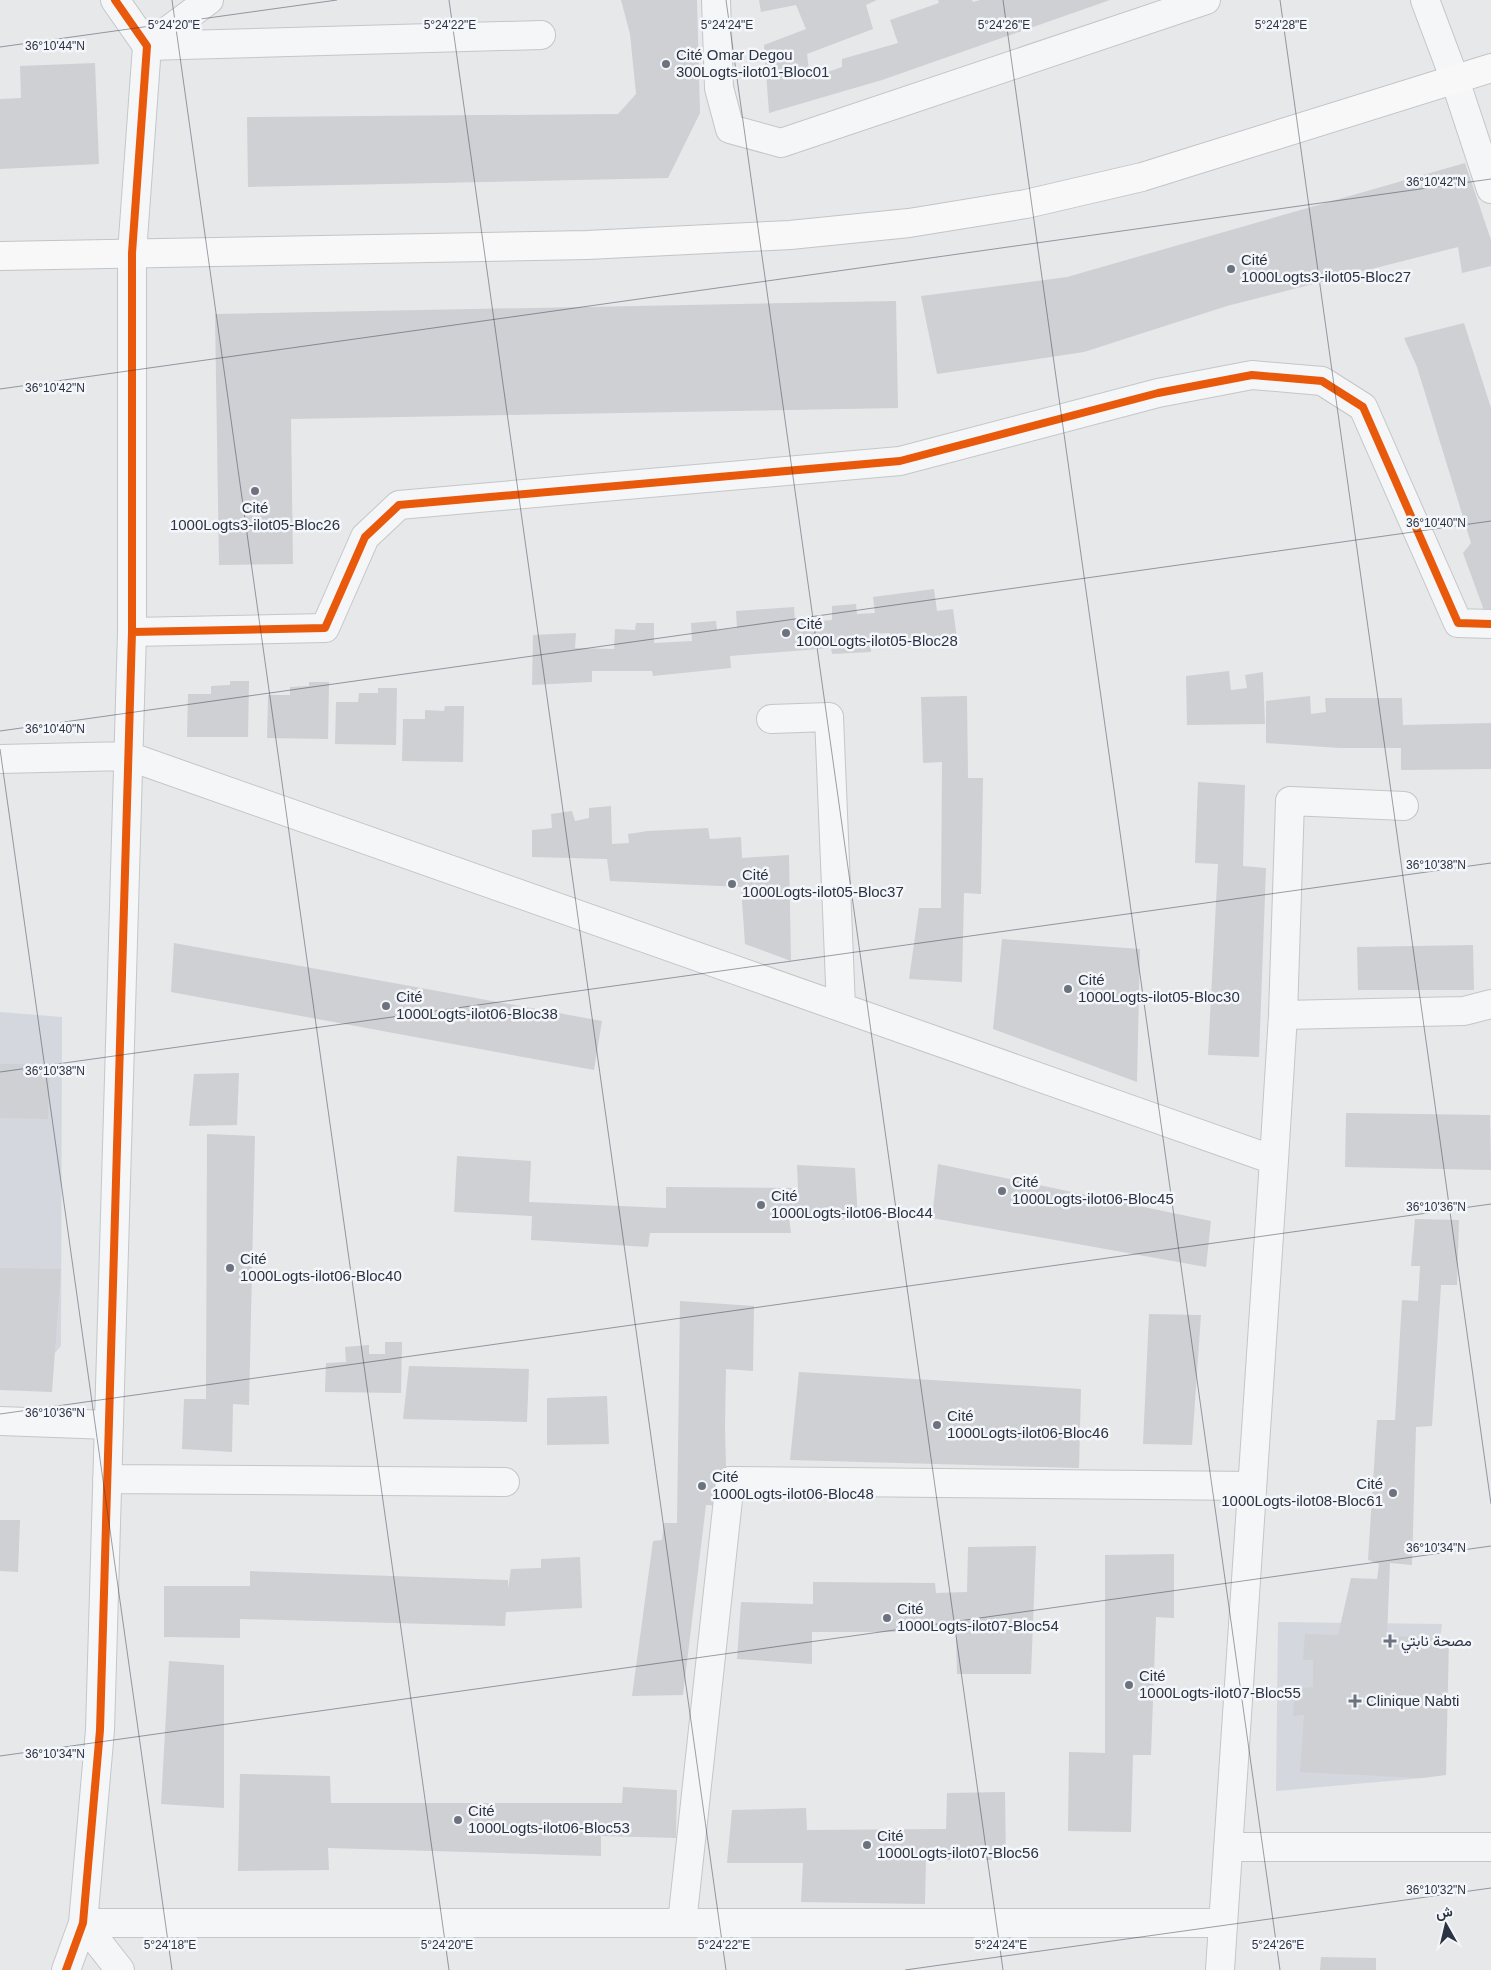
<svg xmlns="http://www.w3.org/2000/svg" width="1491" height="1970" font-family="Arial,Vazirmatn,sans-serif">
	<rect width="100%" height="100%" fill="#e6e8ea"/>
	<path fill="#d4d7dd" d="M0 1012 62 1017 61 1346 29 1383 0 1380Z
		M1278 1622 1442 1624 1423 1778 1276 1791Z"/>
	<path fill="#ced0d3" d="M621 0H697L700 113 668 178 248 187 247 117 618 114 636 94 630 34Z
		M759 0H877L866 5 873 29 807 54 810 78 842 67V59L898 43 890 20 939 3 938 0H972L973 2 980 0H1110L882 80 769 113 764 45 806 29 796 5 761 12Z
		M95 63 99 164 0 169V99L21 98 20 66Z
		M1465 163 1491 240V266L1462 273 1458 247 1227 306 1084 352 937 374 921 296 1067 277Z
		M896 301 898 408 291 419 293 564 219 565 215 314Z
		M1464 323 1491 408V624H1489L1463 553 1471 543 1417 367 1404 338Z
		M934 589 937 611 953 609 957 639 891 643 890 633 870 634 871 652 832 654 831 648 730 656 731 668 653 676 652 671H592V682L532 685 533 635 576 633 575 648 614 649 615 629 635 630 636 623H654V643L692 641 691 623 716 621 717 630 737 628 736 611 794 607 795 623 832 620V606L856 604 857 614 875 613 873 597Z
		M1229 671 1231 690 1247 688 1245 675 1263 672 1265 724 1187 725 1186 676Z
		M230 681H249L248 737H187L188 694H211V686L230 685Z
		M309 682H329L328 739 267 738 268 695H290V687L309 686Z
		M378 688H397L396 745 335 744 336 702H358L359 693H378Z
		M967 696 968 778H983L981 894 964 893 962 982 909 979 919 908H941L942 762 923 763 921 697Z
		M1310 696 1311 714 1326 712 1325 698H1402L1403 725 1491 723V769L1401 770V748H1340L1266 743V701Z
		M445 706H464L463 762 402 761 403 719H425V710L444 711Z
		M1198 782 1245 785 1243 866 1266 868 1259 1057 1208 1055 1218 864 1195 863Z
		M611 806 612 844 629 843 628 834 648 831 708 828 710 839 741 837 742 858 789 855 791 961 745 944 741 887 610 881 607 859 532 857V830L552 828 551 814 572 811 575 821 589 818V808Z
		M1002 939 1140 949 1137 1082 993 1029Z
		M174 943 602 1021 594 1070 171 992Z
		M1473 945 1474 990H1358L1357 947Z
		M0 1064H50L48 1119 0 1118Z
		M239 1073 237 1125 189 1126 194 1074Z
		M1346 1113 1490 1115 1491 1170 1345 1167Z
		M207 1134 255 1136 249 1405 233 1404 232 1452 182 1449 184 1399H206Z
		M457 1156 531 1161 529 1202 666 1208V1187L798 1188 797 1165 855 1168 858 1220 789 1218 791 1233H650L648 1247 531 1240 532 1216 454 1212Z
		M938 1164 1211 1221 1206 1267 932 1218Z
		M1415 1219 1459 1220 1457 1285H1441L1432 1426 1416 1427 1412 1565 1390 1563 1387 1636 1449 1638 1446 1775 1423 1778 1300 1772 1304 1715 1293 1716 1295 1689 1313 1687V1660H1303L1305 1634 1338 1635 1351 1578 1377 1579 1379 1564 1368 1560 1377 1420H1395L1402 1300 1418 1301 1420 1266H1411Z
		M0 1268 61 1269 52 1392 0 1390Z
		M680 1301 754 1306 753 1371 726 1369 725 1428 727 1506 706 1505 683 1695 632 1696 653 1541 662 1540 664 1523H677Z
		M1149 1314 1201 1315 1192 1445 1143 1444Z
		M385 1342H402L401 1393 325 1392 326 1363 346 1362 345 1347 369 1345V1354H385Z
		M409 1366 529 1369 527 1422 403 1419Z
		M799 1372 1081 1389 1079 1468 790 1460Z
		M607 1396 609 1444 547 1445V1398Z
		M0 1520H20L18 1572 0 1571Z
		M1036 1546 1031 1674H957L956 1632H812V1664L737 1659 741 1602 813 1604V1582L935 1583 936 1593 967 1592 968 1547Z
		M1174 1554V1618L1156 1617 1151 1755H1133L1131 1832 1068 1831 1069 1752 1105 1753V1555Z
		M580 1557 582 1608 506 1612 505 1626 240 1619V1638L164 1637V1586H250V1571L508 1580V1589L511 1569 541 1568V1559Z
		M169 1661 224 1665V1808L161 1804Z
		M240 1774 330 1776 331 1803H622L623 1787 677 1790 676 1838 601 1836V1856L328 1848 329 1870 238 1871Z
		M1005 1792 1006 1860H926L925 1904 801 1902 803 1863H727L732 1810 806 1808 807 1830 946 1829 947 1793Z
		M1321 1957 1376 1958V1970H1320Z"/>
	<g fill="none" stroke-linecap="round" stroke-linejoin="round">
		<defs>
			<path id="minor" d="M716 0 719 88 730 129 781 143 1206 0
				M1425 0 1455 80 1491 189
				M147 46 541 35
				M147 46 209 0
				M132 632 325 628 365 537 399 505 900 461 1158 393 1252 375 1322 381 1363 407 1458 623 1491 624
				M771 719 829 717 841 1007
				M0 759 128 756 1274 1160
				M1283 1015 1464 1011 1491 1004
				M0 1421 109 1425
				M107 1479 505 1482
				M1228 1847H1491
				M83 1923H1223
				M83 1923 120 1970
				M682 1923 730 1481 1252 1486
				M66 1970 83 1923 100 1730 132 632V253L147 46 115 0
				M1220 1970 1274 1160 1283 1015 1290 801 1404 806"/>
			<path id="major" d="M0 256 587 245 790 235 909 223 1026 204 1142 177 1491 68"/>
		</defs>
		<use href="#minor" stroke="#c4c6c8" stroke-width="30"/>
		<use href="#major" stroke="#c2c5c8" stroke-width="30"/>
		<use href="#minor" stroke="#f5f6f7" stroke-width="28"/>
		<use href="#major" stroke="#f8f8f8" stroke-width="28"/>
		<defs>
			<path id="cycleway" d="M132 632 325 628 365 537 399 505 900 461 1158 393 1252 375 1322 381 1363 407 1458 623 1491 624
				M66 1970 83 1923 100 1730 132 632V253L147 46 115 0"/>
		</defs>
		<use href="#cycleway" stroke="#f4f6f9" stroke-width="11"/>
		<use href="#cycleway" stroke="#e8590c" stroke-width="8"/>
	</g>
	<path fill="none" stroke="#2b3445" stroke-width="1" stroke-opacity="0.45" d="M172 0 449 1970M449 0 726 1970M726 0 1003 1970M1003 0 1280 1970M1280 0 1491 1504M0 47 337 0M0 389 1491 179M0 731 1491 521M0 749 172 1970M0 1072 1491 863M0 1414 1491 1204M0 1756 1491 1546M905 1970 1491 1888"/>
	<g fill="#6c737f" stroke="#f4f6f9" stroke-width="2">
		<circle cx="666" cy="64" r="5"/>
		<circle cx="1231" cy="269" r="5"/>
		<circle cx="255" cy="491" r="5"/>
		<circle cx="786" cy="633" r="5"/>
		<circle cx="732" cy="884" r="5"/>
		<circle cx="1068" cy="989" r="5"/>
		<circle cx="386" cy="1006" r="5"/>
		<circle cx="1002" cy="1191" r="5"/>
		<circle cx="761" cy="1205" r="5"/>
		<circle cx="230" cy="1268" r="5"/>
		<circle cx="937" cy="1425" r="5"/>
		<circle cx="702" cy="1486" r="5"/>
		<circle cx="1393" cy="1493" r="5"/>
		<circle cx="887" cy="1618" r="5"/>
		<path d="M1387.5 1633.5h5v5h5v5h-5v5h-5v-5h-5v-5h5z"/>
		<circle cx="1129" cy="1685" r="5"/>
		<path d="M1352.5 1693.5h5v5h5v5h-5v5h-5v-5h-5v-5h5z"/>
		<circle cx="458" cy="1820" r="5"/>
		<circle cx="867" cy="1845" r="5"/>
	</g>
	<g text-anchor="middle" stroke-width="5" stroke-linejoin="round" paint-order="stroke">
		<g font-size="15" fill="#2b3445" stroke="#f4f6f9" text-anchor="start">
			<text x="676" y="60">Cité Omar Degou<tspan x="676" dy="17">300Logts-ilot01-Bloc01</tspan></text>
			<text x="1241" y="265">Cité<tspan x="1241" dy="17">1000Logts3-ilot05-Bloc27</tspan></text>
			<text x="255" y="513" text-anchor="middle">Cité<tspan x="255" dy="17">1000Logts3-ilot05-Bloc26</tspan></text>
			<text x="796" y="629">Cité<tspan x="796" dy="17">1000Logts-ilot05-Bloc28</tspan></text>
			<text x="742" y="880">Cité<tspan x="742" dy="17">1000Logts-ilot05-Bloc37</tspan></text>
			<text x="1078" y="985">Cité<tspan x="1078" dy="17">1000Logts-ilot05-Bloc30</tspan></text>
			<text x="396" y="1002">Cité<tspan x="396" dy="17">1000Logts-ilot06-Bloc38</tspan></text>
			<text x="1012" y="1187">Cité<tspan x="1012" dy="17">1000Logts-ilot06-Bloc45</tspan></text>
			<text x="771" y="1201">Cité<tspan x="771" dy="17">1000Logts-ilot06-Bloc44</tspan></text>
			<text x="240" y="1264">Cité<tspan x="240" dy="17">1000Logts-ilot06-Bloc40</tspan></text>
			<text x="947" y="1421">Cité<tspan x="947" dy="17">1000Logts-ilot06-Bloc46</tspan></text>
			<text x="712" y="1482">Cité<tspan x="712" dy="17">1000Logts-ilot06-Bloc48</tspan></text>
			<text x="1383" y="1489" text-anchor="end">Cité<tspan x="1383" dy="17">1000Logts-ilot08-Bloc61</tspan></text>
			<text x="897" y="1614">Cité<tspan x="897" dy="17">1000Logts-ilot07-Bloc54</tspan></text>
			<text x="1401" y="1646">مصحة نابتي</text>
			<text x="1139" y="1681">Cité<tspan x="1139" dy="17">1000Logts-ilot07-Bloc55</tspan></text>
			<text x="1366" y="1706">Clinique Nabti</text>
			<text x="468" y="1816">Cité<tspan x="468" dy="17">1000Logts-ilot06-Bloc53</tspan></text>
			<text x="877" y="1841">Cité<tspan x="877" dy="17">1000Logts-ilot07-Bloc56</tspan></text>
		</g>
	</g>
	<g font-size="12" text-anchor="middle" fill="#2b3445" stroke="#f4f6f9" stroke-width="5" stroke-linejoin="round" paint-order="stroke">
		<text x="174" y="29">5°24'20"E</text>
		<text x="450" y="29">5°24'22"E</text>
		<text x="727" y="29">5°24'24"E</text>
		<text x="1004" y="29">5°24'26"E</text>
		<text x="1281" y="29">5°24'28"E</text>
		<text x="55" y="50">36°10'44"N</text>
		<text x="1436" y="186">36°10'42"N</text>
		<text x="55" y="392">36°10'42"N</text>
		<text x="1436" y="527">36°10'40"N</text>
		<text x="55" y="733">36°10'40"N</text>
		<text x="1436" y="869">36°10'38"N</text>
		<text x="55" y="1075">36°10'38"N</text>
		<text x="1436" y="1211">36°10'36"N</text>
		<text x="55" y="1417">36°10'36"N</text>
		<text x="1436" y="1552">36°10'34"N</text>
		<text x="55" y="1758">36°10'34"N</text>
		<text x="1436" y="1894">36°10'32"N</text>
		<text x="170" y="1949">5°24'18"E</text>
		<text x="447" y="1949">5°24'20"E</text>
		<text x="724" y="1949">5°24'22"E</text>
		<text x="1001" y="1949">5°24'24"E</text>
		<text x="1278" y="1949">5°24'26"E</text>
	</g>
	<g transform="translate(1446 1925) rotate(352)" stroke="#f4f6f9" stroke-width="4" paint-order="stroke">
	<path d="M0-4L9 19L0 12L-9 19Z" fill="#2b3445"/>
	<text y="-8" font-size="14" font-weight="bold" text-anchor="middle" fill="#2b3445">ش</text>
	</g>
</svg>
